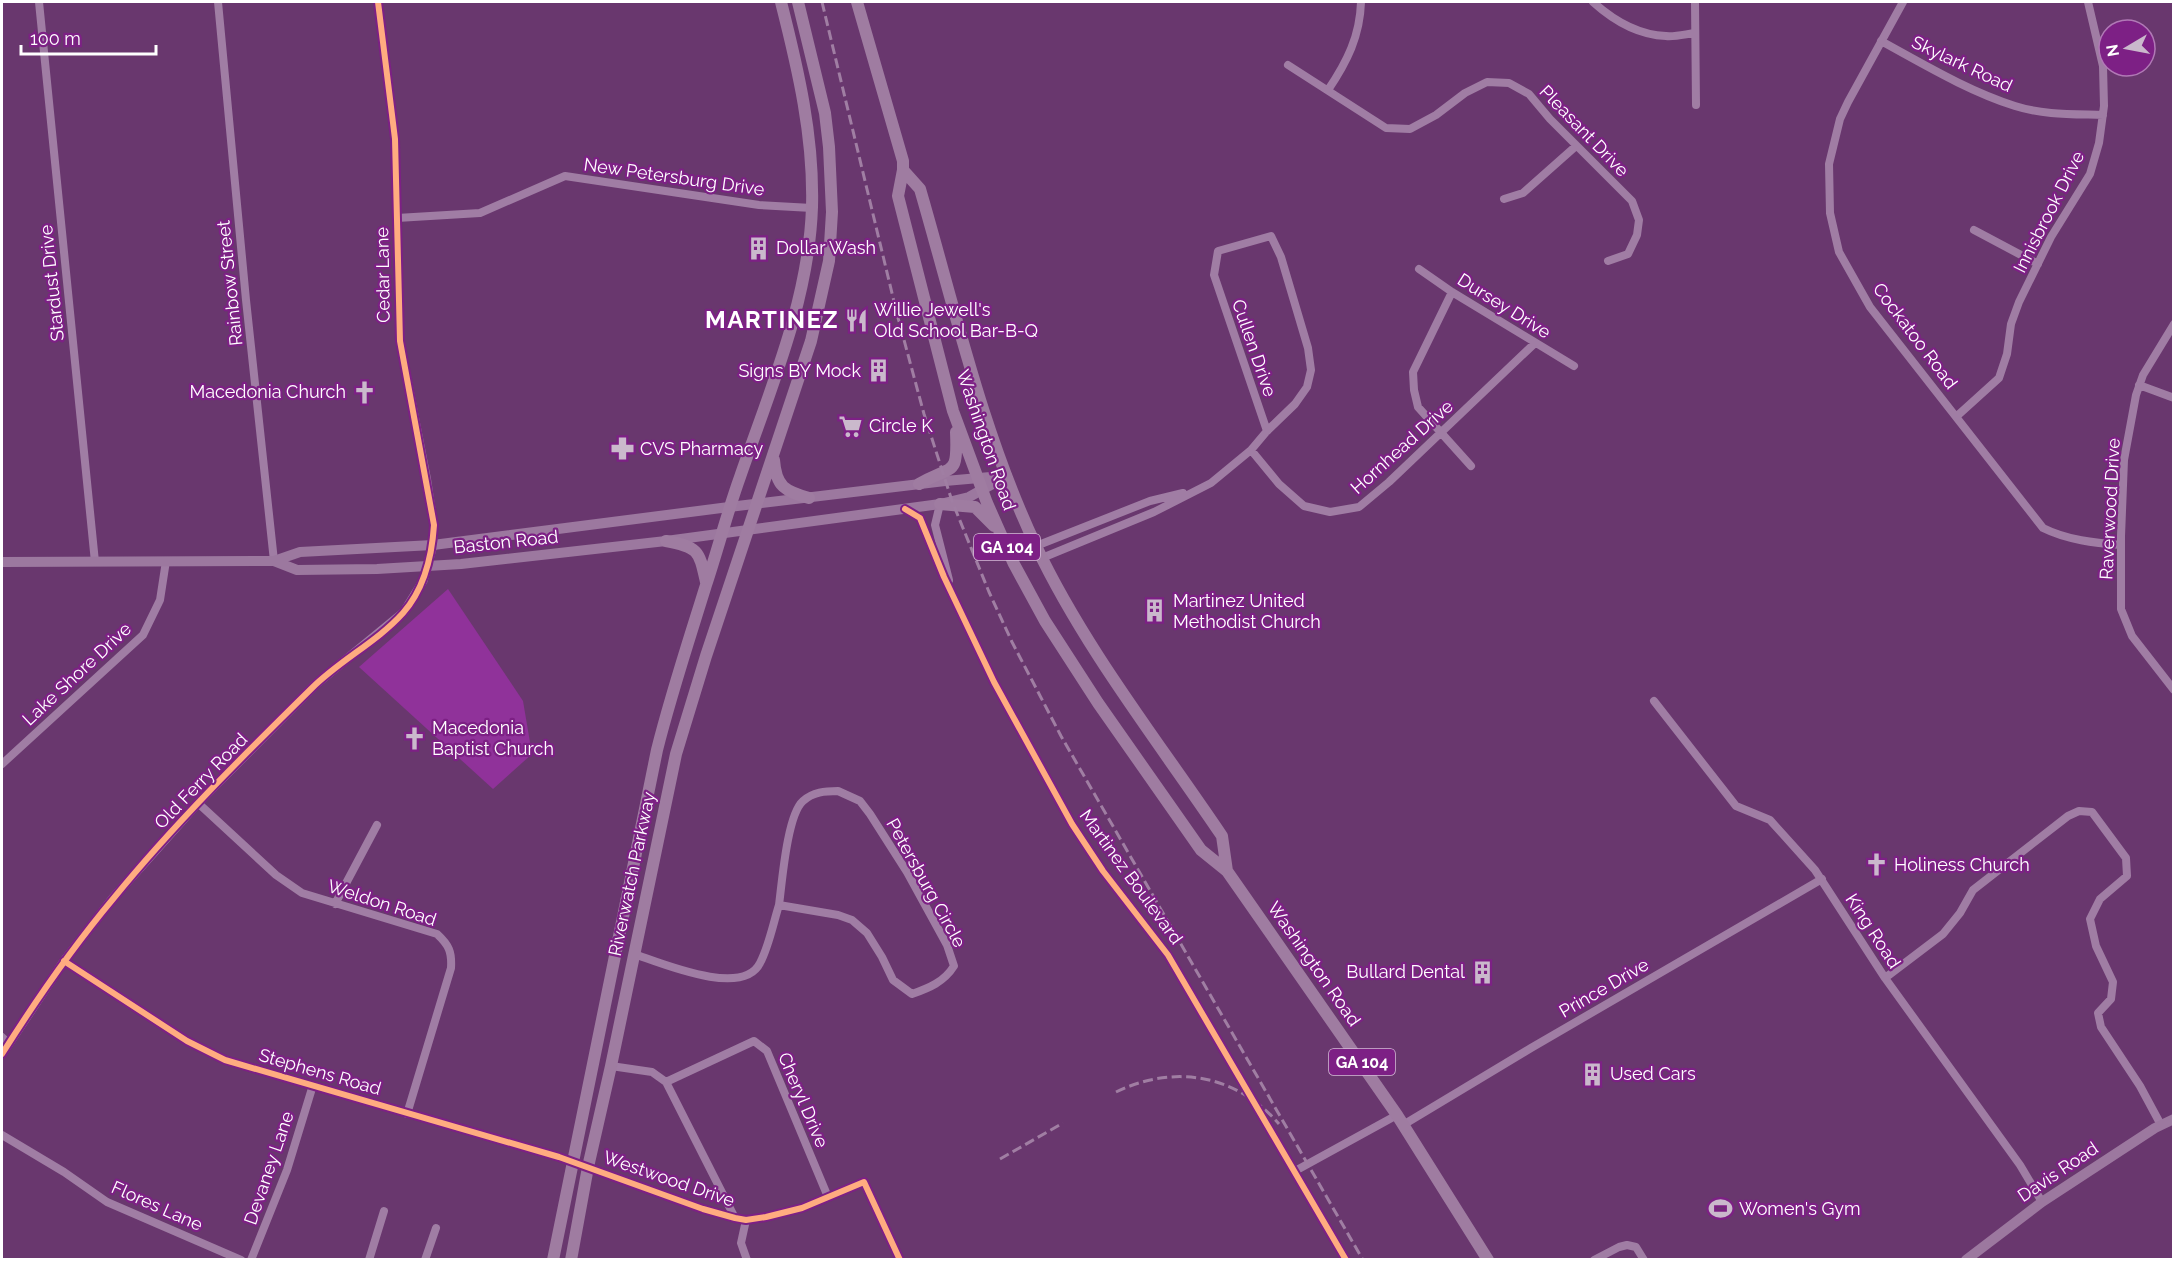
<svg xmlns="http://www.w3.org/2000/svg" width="2175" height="1261" font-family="Raleway,sans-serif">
	<rect width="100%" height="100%" fill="#69376e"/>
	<path fill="#90329a" d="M448 589 523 701 532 754 493 789 359 667Z"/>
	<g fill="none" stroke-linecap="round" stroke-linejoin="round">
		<path stroke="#a07da4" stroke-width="8" d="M39 2 95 562
			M218 2 246 300 274 561
			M378 2 395 139 400 341 427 479 434 525 433 545
			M1593 2C1613 20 1638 35 1666 36 1675 37 1686 34 1695 33
			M1695 2 1696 105
			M1903 2 1848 102 1840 119 1829 164 1830 213 1839 252 1870 307 2043 528C2067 540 2095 543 2121 545
			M1881 41C1925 65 1968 91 2015 106 2043 115 2074 114 2103 115
			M1288 65 1386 128 1410 129 1436 115 1465 93 1487 82 1509 83 1529 94 1550 119 1632 201 1639 220 1637 235 1628 254 1608 261
			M1328 90C1347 62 1360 36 1361 2
			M1504 199 1523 193 1576 146
			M397 218 480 213 565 176 759 205 812 208
			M1974 230 2038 264
			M1419 269 1452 292 1574 366
			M1452 292 1413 372 1414 390 1418 407 1471 466
			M2174 324 2143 375 2136 395 2124 460 2121 536V609L2132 636 2174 690
			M2139 385 2174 398
			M1957 416 1999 378 2007 354 2011 324 2019 302 2051 237 2090 174 2099 143 2104 106 2103 66 2088 2
			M1251 450 1279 484 1304 506 1330 512 1359 507 1389 482 1535 343
			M940 504 935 525 949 580
			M905 509 920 518 944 577 994 682 1072 824 1103 871 1168 955 1346 1260
			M1036 546 1150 501 1183 493
			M1042 558 1154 512 1211 483 1251 450 1267 431 1295 404 1307 387 1311 370 1308 348 1281 257 1271 236 1218 251 1214 275 1267 431
			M1654 701 1736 806 1770 820 1815 870 1885 978 2020 1165 2042 1202
			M2 764 143 635 160 600 166 561
			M838 791 860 801 870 814 907 872 947 945 954 966C944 982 929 988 912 994L893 980 882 957 867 933 852 920 838 915 779 905C782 883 787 815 803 801 813 792 825 791 838 791Z
			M198 803 276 875 302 893 437 934C449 945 452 952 451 968L407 1114
			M335 904 377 825
			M634 954C661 963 743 998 760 963 769 946 773 924 779 905
			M64 961 187 1041 225 1060 559 1157 703 1209 735 1218 746 1220 766 1217 802 1208 864 1182 900 1260
			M1885 978 1943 934 1960 913 1973 890 2068 816 2079 811 2092 812 2126 858 2127 876 2100 899 2090 919 2096 946 2113 982 2111 999 2098 1013 2101 1027 2140 1086 2161 1125
			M2 1037 8 1043
			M611 1066 652 1072 666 1082 735 1218
			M666 1082 754 1041 767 1051 828 1197
			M1403 1125 1531 1048 1822 879
			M2 1135 64 1172 107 1202 241 1260
			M1295 1171 1397 1115
			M746 1220 741 1243 747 1260
			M251 1260 287 1170 313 1085
			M369 1260 384 1211
			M425 1260 436 1228
			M1594 1260 1619 1247 1627 1245 1636 1247 1644 1260"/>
		<path stroke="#a07da4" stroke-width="9" d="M2 1054 64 961 113 898 198 803 315 685 404 612 423 581 433 545"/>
		<path stroke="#9c789f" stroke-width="10" d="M274 561 300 552 433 545 729 507 945 481 1002 476
			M2 562 274 561 297 570 377 569 461 564 666 541 940 504 969 497 1007 476
			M1966 1260 2042 1202 2155 1128 2174 1119"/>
		<path stroke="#9f7ca1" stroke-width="12" d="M857 2 903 161V170L898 196 953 411 987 503 1014 564 1045 621 1098 703 1201 850 1227 871 1397 1115 1488 1260
			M903 170 920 189C955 309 982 432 1036 546 1085 649 1158 741 1222 836L1227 871
			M774 460C776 487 785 491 809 498
			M919 484C953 464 958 478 956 432
			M940 504 975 507 994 526
			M666 541C699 547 699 551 706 582
			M553 1260 657 750C671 694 689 640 706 585 718 549 727 513 740 477 770 390 809 300 812 207 814 137 798 69 781 2
			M571 1260 588 1167 611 1066 676 754 706 656 811 341 829 261 832 212 829 147 825 113 798 2"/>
		<path stroke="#a07ea3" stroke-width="3" stroke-dasharray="10 4.5" stroke-linecap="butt" d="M822 2 897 314 924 414 952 501 989 592 1012 642 1061 736 1363 1260
			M1116 1092C1174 1064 1236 1074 1279 1124
			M1000 1159 1063 1123"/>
		<defs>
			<path id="cycleway" d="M905 509 920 518 944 577 994 682 1072 824 1103 871 1168 955 1346 1260
				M64 961 187 1041 225 1060 559 1157 703 1209 735 1218 746 1220 766 1217 802 1208 864 1182 900 1260
				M2 1054C36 1000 72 948 113 899 174 824 243 756 312 688 340 660 377 642 403 613 425 588 432 556 434 525L400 341 395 139 378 2"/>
		</defs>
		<use href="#cycleway" stroke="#7d2085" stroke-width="10"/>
		<use href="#cycleway" stroke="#ffac80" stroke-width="6"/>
	</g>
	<defs>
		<symbol id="building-bare" viewBox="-9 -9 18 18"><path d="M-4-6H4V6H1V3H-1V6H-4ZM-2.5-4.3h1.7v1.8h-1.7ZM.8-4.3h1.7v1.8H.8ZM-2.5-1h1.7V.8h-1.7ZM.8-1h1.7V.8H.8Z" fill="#cab9cc" stroke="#7d2085" stroke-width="2.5" paint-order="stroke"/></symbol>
		<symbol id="restaurant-bare" viewBox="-9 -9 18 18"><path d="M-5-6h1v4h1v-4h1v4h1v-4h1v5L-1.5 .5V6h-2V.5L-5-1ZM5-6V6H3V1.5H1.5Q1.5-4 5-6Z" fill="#cab9cc" stroke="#7d2085" stroke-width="2.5" paint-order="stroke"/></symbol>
		<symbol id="church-bare" viewBox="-9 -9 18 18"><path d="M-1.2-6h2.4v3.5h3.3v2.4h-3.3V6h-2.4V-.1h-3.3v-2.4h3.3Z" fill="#cab9cc" stroke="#7d2085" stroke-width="2.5" paint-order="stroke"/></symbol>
		<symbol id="supermarket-bare" viewBox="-9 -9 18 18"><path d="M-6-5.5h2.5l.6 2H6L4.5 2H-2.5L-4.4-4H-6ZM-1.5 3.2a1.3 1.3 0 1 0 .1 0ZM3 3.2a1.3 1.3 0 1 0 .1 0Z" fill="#cab9cc" stroke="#7d2085" stroke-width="2.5" paint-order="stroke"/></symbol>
		<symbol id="pharmacy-bare" viewBox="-9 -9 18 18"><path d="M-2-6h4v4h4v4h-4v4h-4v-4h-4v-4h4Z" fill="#cab9cc" stroke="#7d2085" stroke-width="2.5" paint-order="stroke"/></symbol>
		<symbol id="stadium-bare" viewBox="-9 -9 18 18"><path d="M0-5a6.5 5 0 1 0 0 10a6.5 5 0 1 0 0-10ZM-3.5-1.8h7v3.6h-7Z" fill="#cab9cc" stroke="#7d2085" stroke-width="2.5" paint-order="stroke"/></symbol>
	</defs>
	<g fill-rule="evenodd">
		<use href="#building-bare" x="742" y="232" width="33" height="33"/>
		<use href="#restaurant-bare" x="840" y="304" width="33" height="33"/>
		<use href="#building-bare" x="862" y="354" width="33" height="33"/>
		<use href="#church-bare" x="348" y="376" width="33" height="33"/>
		<use href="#supermarket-bare" x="834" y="410" width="33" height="33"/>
		<use href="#pharmacy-bare" x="606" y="432" width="33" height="33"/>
		<use href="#building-bare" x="1138" y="594" width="33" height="33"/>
		<use href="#church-bare" x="398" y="722" width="33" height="33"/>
		<use href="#church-bare" x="1860" y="848" width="33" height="33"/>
		<use href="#building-bare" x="1466" y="956" width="33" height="33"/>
		<use href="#building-bare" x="1576" y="1058" width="33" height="33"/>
		<use href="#stadium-bare" x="1704" y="1192" width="33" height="33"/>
	</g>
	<g text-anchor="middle" stroke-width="4.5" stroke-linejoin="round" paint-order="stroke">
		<g fill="#7d2085" stroke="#d8bcda" stroke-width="1.5">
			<rect x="974" y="534" width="66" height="26" rx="4.5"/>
			<rect x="1329" y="1049" width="66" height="26" rx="4.5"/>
		</g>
		<g font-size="16" font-weight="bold" fill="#fff">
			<text x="1007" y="553">GA 104</text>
			<text x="1362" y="1068">GA 104</text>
		</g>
		<g font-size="18" fill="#fff" stroke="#7d2085">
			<text transform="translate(1962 64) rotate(25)" y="6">Skylark Road</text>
			<text transform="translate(1584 131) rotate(46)" y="6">Pleasant Drive</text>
			<text transform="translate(674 177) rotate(8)" y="6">New Petersburg Drive</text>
			<text transform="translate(2049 212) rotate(-63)" y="6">Innisbrook Drive</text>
			<text transform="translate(383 275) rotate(-91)" y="6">Cedar Lane</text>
			<text transform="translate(52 283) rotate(-96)" y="6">Stardust Drive</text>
			<text transform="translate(230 283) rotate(-96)" y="6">Rainbow Street</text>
			<text transform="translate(1504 306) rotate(32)" y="6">Dursey Drive</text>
			<text transform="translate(1915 336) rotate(53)" y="6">Cockatoo Road</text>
			<text transform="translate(1254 348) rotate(71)" y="6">Cullen Drive</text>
			<text transform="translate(986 440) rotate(71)" y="6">Washington Road</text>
			<text transform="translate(1402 447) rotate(-42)" y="6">Hornhead Drive</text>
			<text transform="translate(2110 509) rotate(-87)" y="6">Raverwood Drive</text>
			<text transform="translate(506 542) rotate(-6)" y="6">Baston Road</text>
			<text transform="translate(77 674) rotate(-43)" y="6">Lake Shore Drive</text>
			<text transform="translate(201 781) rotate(-46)" y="6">Old Ferry Road</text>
			<text transform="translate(632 874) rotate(-78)" y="6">Riverwatch Parkway</text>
			<text transform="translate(1131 877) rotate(54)" y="6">Martinez Boulevard</text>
			<text transform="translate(926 883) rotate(61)" y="6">Petersburg Circle</text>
			<text transform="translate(382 903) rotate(18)" y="6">Weldon Road</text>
			<text transform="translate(1873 931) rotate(57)" y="6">King Road</text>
			<text transform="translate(1314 964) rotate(55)" y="6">Washington Road</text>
			<text transform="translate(1604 988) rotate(-30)" y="6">Prince Drive</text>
			<text transform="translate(320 1072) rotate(16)" y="6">Stephens Road</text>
			<text transform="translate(803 1100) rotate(67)" y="6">Cheryl Drive</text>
			<text transform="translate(269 1168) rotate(-71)" y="6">Devaney Lane</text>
			<text transform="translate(2058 1172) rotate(-34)" y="6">Davis Road</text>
			<text transform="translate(669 1179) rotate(19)" y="6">Westwood Drive</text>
			<text transform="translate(157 1206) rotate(24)" y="6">Flores Lane</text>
		</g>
		<g font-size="18" fill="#fff" stroke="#7d2085" text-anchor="start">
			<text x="776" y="254">Dollar Wash</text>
			<text x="874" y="316">Willie Jewell's<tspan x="874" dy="21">Old School Bar-B-Q</tspan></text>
			<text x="861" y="377" text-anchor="end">Signs BY Mock</text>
			<text x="346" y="398" text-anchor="end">Macedonia Church</text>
			<text x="869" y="432">Circle K</text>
			<text x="640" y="455">CVS Pharmacy</text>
			<text x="1173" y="607">Martinez United<tspan x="1173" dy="21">Methodist Church</tspan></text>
			<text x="432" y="734">Macedonia<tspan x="432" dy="21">Baptist Church</tspan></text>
			<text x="1894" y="871">Holiness Church</text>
			<text x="1465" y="978" text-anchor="end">Bullard Dental</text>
			<text x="1610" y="1080">Used Cars</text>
			<text x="1739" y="1215">Women's Gym</text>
		</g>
		<g font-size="24" font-weight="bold" letter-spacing="1.5" fill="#fff" stroke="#7d2085">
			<text x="772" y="328">MARTINEZ</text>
		</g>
	</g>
	<rect width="2175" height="1261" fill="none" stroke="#ffffff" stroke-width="6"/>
	<g transform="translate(2127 48) rotate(260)"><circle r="28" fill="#7d2085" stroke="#b179b6" stroke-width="1.5"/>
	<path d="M0-4.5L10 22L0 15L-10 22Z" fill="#cab9cc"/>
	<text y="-9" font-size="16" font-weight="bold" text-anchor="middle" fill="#ffffff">N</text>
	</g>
	<path d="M21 45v9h135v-9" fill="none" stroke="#ffffff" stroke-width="3"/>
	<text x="30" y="45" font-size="18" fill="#ffffff" stroke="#7d2085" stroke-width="4.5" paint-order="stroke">100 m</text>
</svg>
